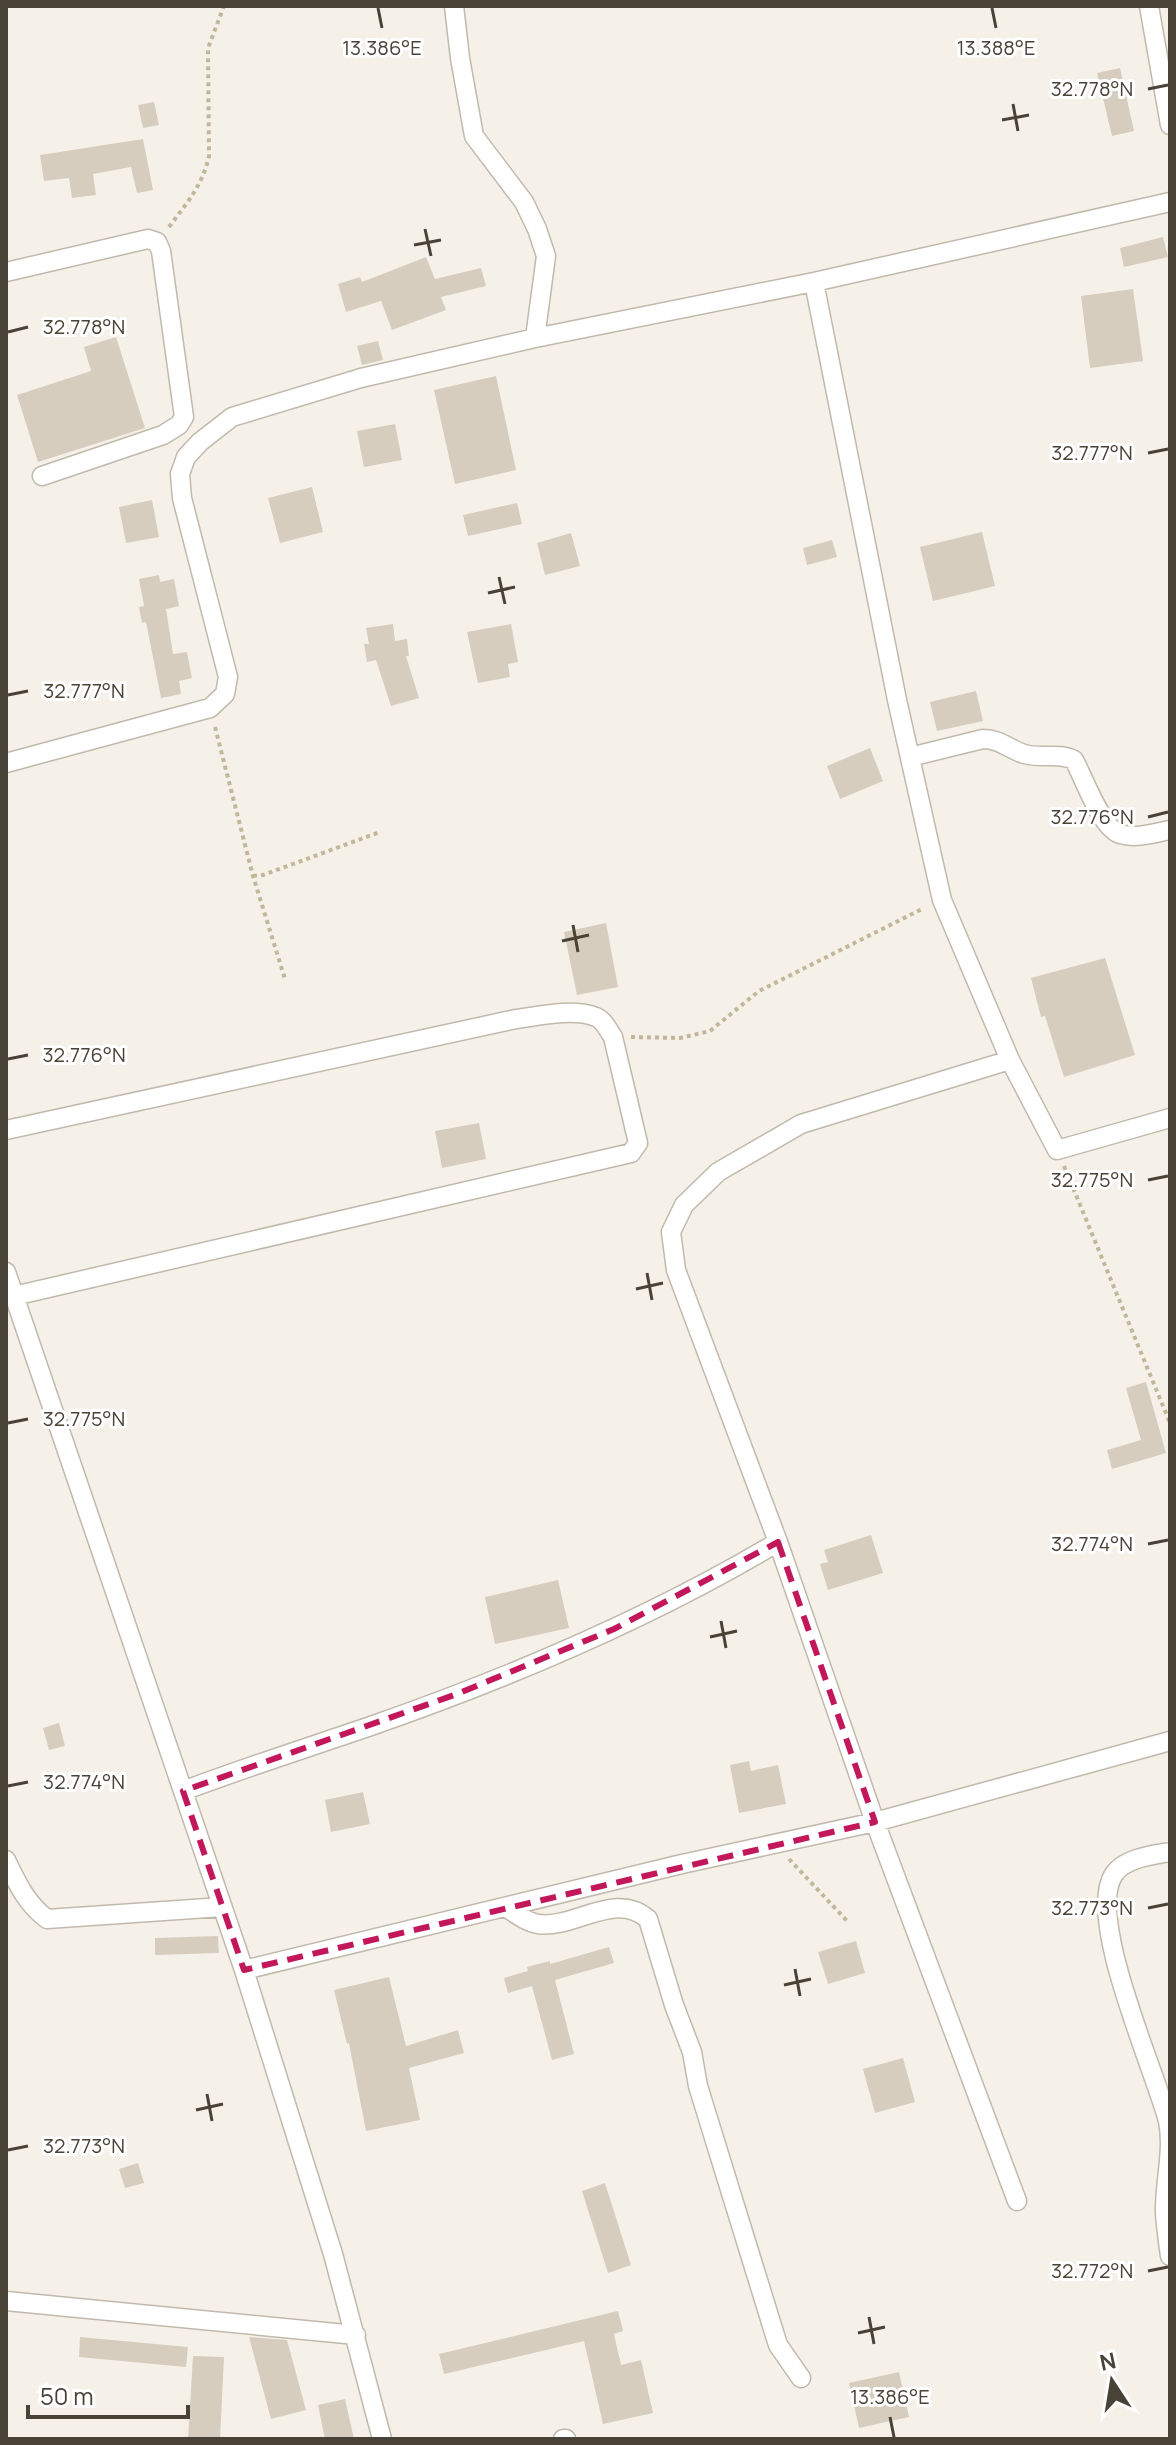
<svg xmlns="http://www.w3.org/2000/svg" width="1176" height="2445" font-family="Manrope,sans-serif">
	<rect width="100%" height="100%" fill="#f5f1e9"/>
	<path fill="#d7cdbe" d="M1120 68 1134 131 1112 136 1097 73Z
		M154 102 159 125 143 128 138 105Z
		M143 139 153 190 137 193 131 167 93 174 96 195 72 198 69 178 44 181 40 155Z
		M1163 237 1168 257 1124 267 1120 248Z
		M426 257 435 279 481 268 486 286 441 297 446 310 392 330 381 301 346 312 338 284 360 277 362 282Z
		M1133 289 1143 361 1090 368 1081 296Z
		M116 337 145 428 38 462 17 395 91 371 84 347Z
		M378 341 383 360 362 365 357 346Z
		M496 376 516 470 455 484 434 390Z
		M395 424 402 460 364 467 357 431Z
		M312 487 323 532 280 543 268 498Z
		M152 500 159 537 126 543 119 507Z
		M517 503 522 524 468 536 463 515Z
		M982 532 995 586 933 601 920 547Z
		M571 533 580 566 545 575 537 543Z
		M832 540 837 557 807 565 803 548Z
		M159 575 160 582 174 579 179 606 166 609 173 654 187 652 192 678 179 681 181 694 161 698 146 622 142 623 139 607 144 606 139 579Z
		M393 624 395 641 407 639 409 656H406L419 698 391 706 376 660 367 662 364 644H369L366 628Z
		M511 624 518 662 508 664 510 677 478 683 467 632Z
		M976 691 983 721 937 731 930 702Z
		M870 748 883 781 840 799 827 766Z
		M606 923 618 987 577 995 564 932Z
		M1105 958 1135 1055 1064 1077 1045 1016 1041 1017 1031 978Z
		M479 1123 486 1159 442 1168 435 1131Z
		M1146 1382 1166 1453 1112 1469 1107 1450 1141 1440 1126 1388Z
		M871 1535 883 1573 828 1590 820 1564 828 1562 824 1550Z
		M558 1580 569 1628 495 1644 485 1597Z
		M59 1723 65 1746 49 1750 43 1728Z
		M749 1761 751 1771 778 1765 786 1804 739 1813 730 1765Z
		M363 1792 370 1824 331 1832 325 1800Z
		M218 1936 219 1953 155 1955V1938Z
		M856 1941 865 1973 828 1984 818 1952Z
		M609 1947 614 1963 555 1980 574 2054 552 2060 532 1986 508 1993 504 1978 528 1971 527 1967 550 1961V1964Z
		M389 1977 406 2046 458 2030 464 2053 409 2068 420 2120 366 2131 349 2043 347 2044 334 1990Z
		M903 2058 915 2102 875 2113 863 2069Z
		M138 2163 144 2183 125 2188 119 2169Z
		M605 2183 631 2265 608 2273 582 2191Z
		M618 2311 623 2331 614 2334 621 2365 641 2360 653 2413 603 2424 584 2341 444 2374 439 2354Z
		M80 2337 188 2347 186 2367 79 2357Z
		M249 2337 287 2340 306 2410 271 2419Z
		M193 2356 224 2357 220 2439H188Z
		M899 2372 909 2417 859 2428 849 2383Z
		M345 2399 354 2439H325L318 2405Z"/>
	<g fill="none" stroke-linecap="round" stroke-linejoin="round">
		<defs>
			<path id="street" d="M454 6 460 58 474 136 524 202 537 229 546 256 535 338
				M1149 6 1170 125
				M6 272 148 239 157 242 161 251 184 417 179 425 163 435 42 476
				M814 282 897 700 942 900 1010 1060 1057 1150 1170 1118
				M910 757 983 739C1000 739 1009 749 1024 754 1042 759 1059 752 1074 760 1084 778 1101 828 1120 834 1136 839 1154 833 1170 830
				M6 763 210 708 225 694 228 677 182 498 180 474 186 457 200 442 232 417 361 378 535 338 814 282 1170 202
				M1010 1060 801 1124 718 1172 684 1205 671 1232 676 1270 778 1542 875 1822 1017 2201
				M6 1130 516 1019C538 1016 574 1008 596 1017 604 1020 608 1030 613 1037L638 1143 631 1153 14 1296
				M6 1272 244 1970 333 2254 382 2439
				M183 1791C244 1768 306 1748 368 1727 509 1678 649 1619 778 1542
				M1170 1852C1153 1855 1125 1858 1114 1874 1085 1917 1155 2070 1168 2121 1174 2151 1164 2184 1165 2213 1166 2228 1168 2242 1170 2256
				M6 1860C17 1883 26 1903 47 1919L222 1907
				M505 1907C515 1913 526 1922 538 1924 575 1929 615 1890 648 1919L674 2005 692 2052 698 2086 778 2345 801 2378
				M244 1970 682 1864 875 1822 1170 1741
				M6 2301 356 2335
				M563 2439H566"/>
		</defs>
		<use href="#street" stroke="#c1b9ab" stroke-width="21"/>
		<path stroke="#c3b69b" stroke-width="4" stroke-dasharray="4 4" stroke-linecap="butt" d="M169 227C186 204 203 185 209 156L208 48 224 6
			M215 727 253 876 285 979
			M253 876 263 875 380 832
			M631 1037 680 1038 710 1031 759 991 924 908
			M1064 1166 1170 1423
			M789 1859 849 1923"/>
		<use href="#street" stroke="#fff" stroke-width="18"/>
	</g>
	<path fill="none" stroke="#c2185b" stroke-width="6" stroke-dasharray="16 10" stroke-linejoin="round" d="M778 1542 875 1822 244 1970 183 1791 457 1694 614 1629Z"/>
	<path fill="none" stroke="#494237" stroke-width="3" d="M378 8 382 28M992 8 996 28M1148 89 1168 85M1013 104 1018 131M1002 120 1029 115M425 229 431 256M414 245 441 240M8 332 28 327M1148 453 1168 449M499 577 505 604M488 593 515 587M8 695 28 691M1148 817 1168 812M573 925 578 952M562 941 589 935M8 1059 28 1055M1148 1180 1168 1176M647 1273 652 1300M636 1289 663 1283M8 1423 28 1419M1148 1544 1168 1540M721 1621 726 1648M710 1637 737 1631M8 1786 28 1782M1148 1908 1168 1904M795 1969 800 1996M784 1985 811 1979M207 2094 212 2121M196 2110 223 2104M8 2150 28 2146M1148 2271 1168 2267M869 2317 874 2344M858 2333 885 2327M890 2417 894 2437"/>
	<g font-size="20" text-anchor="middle" fill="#494237" stroke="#fff" stroke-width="6" stroke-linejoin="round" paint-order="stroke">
		<text x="382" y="55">13.386°E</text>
		<text x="996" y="55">13.388°E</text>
		<text x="1092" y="96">32.778°N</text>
		<text x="84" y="334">32.778°N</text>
		<text x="1092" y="460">32.777°N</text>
		<text x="84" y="698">32.777°N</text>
		<text x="1092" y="824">32.776°N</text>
		<text x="84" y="1062">32.776°N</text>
		<text x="1092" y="1187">32.775°N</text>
		<text x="84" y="1426">32.775°N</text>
		<text x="1092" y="1551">32.774°N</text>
		<text x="84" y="1789">32.774°N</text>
		<text x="1092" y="1915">32.773°N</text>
		<text x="84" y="2153">32.773°N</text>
		<text x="1092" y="2278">32.772°N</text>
		<text x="890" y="2404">13.386°E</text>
	</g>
	<rect width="1176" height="2445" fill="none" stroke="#494237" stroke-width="16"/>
	<g transform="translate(1112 2381) rotate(348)" stroke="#ffffff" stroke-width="6" paint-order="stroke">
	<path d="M0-6L14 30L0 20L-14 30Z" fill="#494237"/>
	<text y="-12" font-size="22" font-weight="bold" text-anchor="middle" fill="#494237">N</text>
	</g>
	<path d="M28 2405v12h160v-12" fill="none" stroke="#494237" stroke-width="4"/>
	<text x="40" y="2405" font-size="24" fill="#494237" stroke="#ffffff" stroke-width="6" paint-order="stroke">50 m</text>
</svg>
